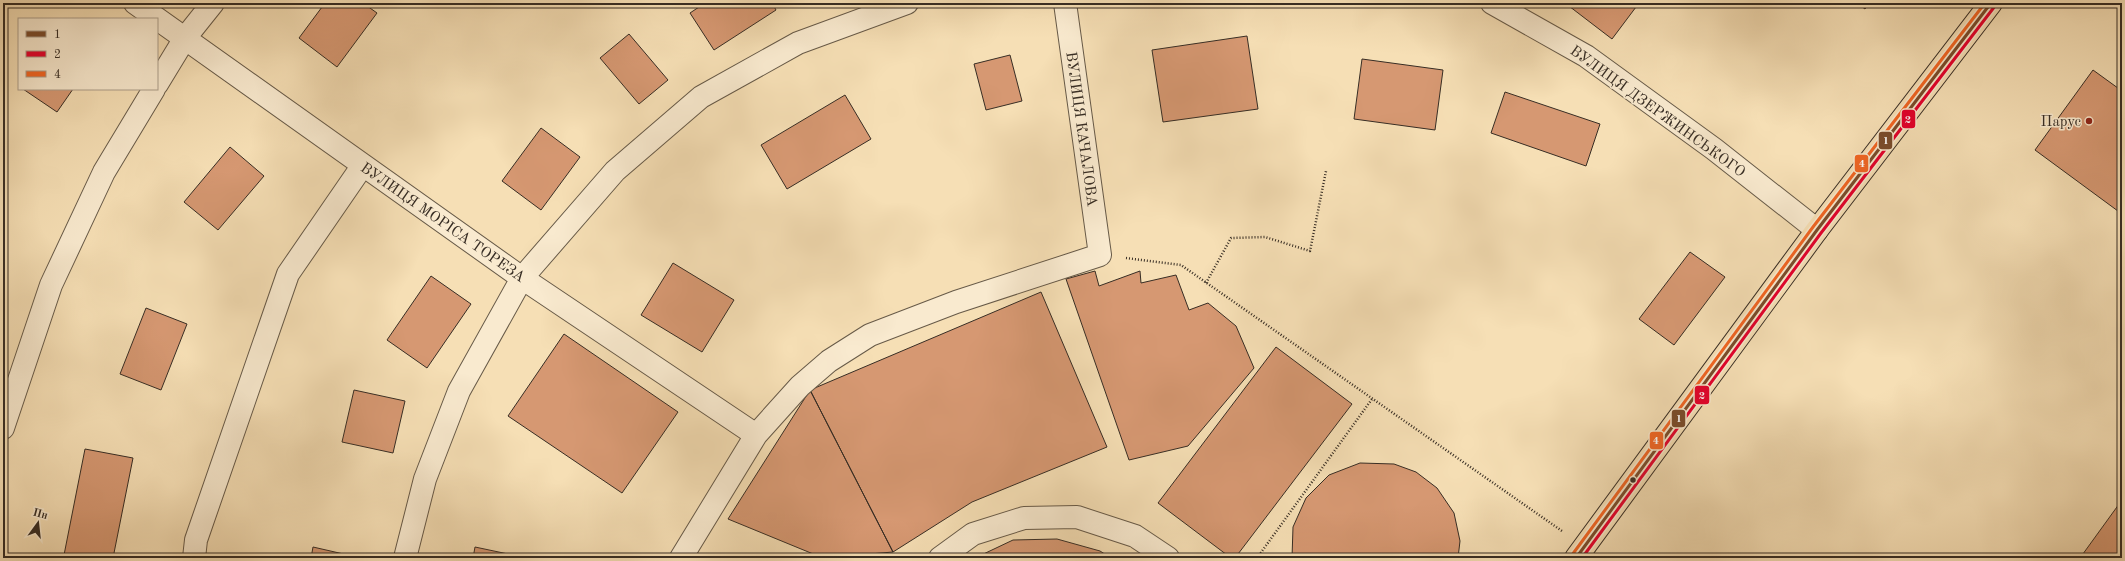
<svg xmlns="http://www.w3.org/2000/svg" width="2125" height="561" font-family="'Old Standard TT',serif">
	<rect width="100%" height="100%" fill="#f6dfb5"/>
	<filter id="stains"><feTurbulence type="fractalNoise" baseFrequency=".005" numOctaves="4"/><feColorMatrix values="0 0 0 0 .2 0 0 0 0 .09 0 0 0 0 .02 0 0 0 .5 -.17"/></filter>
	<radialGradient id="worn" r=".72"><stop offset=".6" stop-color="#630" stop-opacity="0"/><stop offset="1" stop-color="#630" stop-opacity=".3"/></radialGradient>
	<path fill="#d69872" stroke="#372d24" d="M325 3H363L377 13 337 67 299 38Z
		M705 3H772L776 10 714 50 690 13Z
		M1565 3H1639L1612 39Z
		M1857 3H1869L1865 9Z
		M629 34 668 80 639 104 600 58Z
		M1247 36 1258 109 1163 122 1152 50Z
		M1010 55 1022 101 986 110 974 64Z
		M1362 59 1443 70 1435 130 1354 119Z
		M2093 70 2122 91V214L2035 150Z
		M23 89H73L57 112Z
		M1505 92 1600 124 1586 166 1491 133Z
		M845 95 871 139 787 189 761 145Z
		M541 128 580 157 541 210 502 181Z
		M230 147 264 176 218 230 184 202Z
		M1690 252 1725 277 1674 345 1639 319Z
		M673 263 734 300 702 352 641 315Z
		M1095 271 1099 286 1140 271 1141 283 1176 275 1189 310 1208 303 1236 326 1254 368 1188 446 1129 460 1066 279Z
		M431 276 471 304 427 368 387 340Z
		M1041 292 1107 447 972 502 893 552 810 390Z
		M146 308 187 324 161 390 120 374Z
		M564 334 678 412 622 493 508 416Z
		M1276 347 1352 404 1235 558H1231L1158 503Z
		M354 390 405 401 393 453 342 442Z
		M810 390 893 552 823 558 728 519Z
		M85 449 133 458 113 558H80L64 555Z
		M1360 463 1394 464 1416 472 1437 488 1454 513 1460 541 1458 558H1292L1293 527 1306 498 1329 475Z
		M2122 500V558H2080Z
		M1057 539 1100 551 1111 558H975L1013 540Z
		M313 547 361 558H311Z
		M475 547 527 558H473Z"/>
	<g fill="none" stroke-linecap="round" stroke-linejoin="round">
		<defs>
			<path id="minor" d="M135 3 522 278 756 435
				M1492 3 1586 56 1714 149 1817 230
				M157 84 185 38 213 3
				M3 428 51 285 104 172 154 89
				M194 558 196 540 288 274 363 165
				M405 558 425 479 459 391 522 278 615 171 701 97 798 43 907 3
				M681 558 756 435 800 386 829 361 870 335 956 302 1100 255 1065 3
				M940 558 973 534 1024 518 1077 517 1135 536 1168 558"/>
			<path id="major" d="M1576 558 1817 230 1991 3"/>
		</defs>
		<use href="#minor" stroke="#675a48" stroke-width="24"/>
		<use href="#major" stroke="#372d24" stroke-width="24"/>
		<path stroke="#372d24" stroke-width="2.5" stroke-dasharray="1 2" stroke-linecap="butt" d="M1126 258 1181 265 1562 531
			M1206 283 1231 238 1265 237 1310 251 1326 171
			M1257 558 1372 399"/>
		<use href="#minor" stroke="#f9eacf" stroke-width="22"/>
		<use href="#major" stroke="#f6dfb5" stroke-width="22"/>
		<defs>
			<path id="bus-1" d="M1576 558 1817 230 1991 3"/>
			<path id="bus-2" d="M1582 558 1821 233 1995 6"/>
			<path id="bus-3" d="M1572 555 1813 227 1985 3"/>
		</defs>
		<use href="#bus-1" stroke="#f9eacf" stroke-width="6"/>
		<use href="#bus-2" stroke="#f9eacf" stroke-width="6"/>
		<use href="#bus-3" stroke="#f9eacf" stroke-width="6"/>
		<use href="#bus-1" stroke="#7a4b2a" stroke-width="3"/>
		<use href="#bus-2" stroke="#e4002b" stroke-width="3"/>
		<use href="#bus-3" stroke="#f26522" stroke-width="3"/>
	</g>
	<circle fill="#8f2418" stroke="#f9eacf" stroke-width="1.5" cx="2089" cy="121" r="4"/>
	<circle fill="#372d24" stroke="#f9eacf" stroke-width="1.5" cx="1633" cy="480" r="3.5"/>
	<g text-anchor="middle" stroke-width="3" stroke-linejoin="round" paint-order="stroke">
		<g font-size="15" fill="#372d24" stroke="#f9eacf">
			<text transform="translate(1658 111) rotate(36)" y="5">ВУЛИЦЯ ДЗЕРЖИНСЬКОГО</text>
			<text transform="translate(1082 129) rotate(82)" y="5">ВУЛИЦЯ КАЧАЛОВА</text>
			<text transform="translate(443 222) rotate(35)" y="5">ВУЛИЦЯ МОРІСА ТОРЕЗА</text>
		</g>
		<g font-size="15" fill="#372d24" stroke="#f9eacf" text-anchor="end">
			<text x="2081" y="126">Парус</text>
		</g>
	</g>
	<g stroke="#f9eacf" stroke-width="1.5">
		<rect x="1901" y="109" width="15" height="20" rx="4" fill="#e4002b"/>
		<rect x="1878" y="131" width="15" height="19" rx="4" fill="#7a4b2a"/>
		<rect x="1854" y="154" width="15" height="19" rx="4" fill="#f26522"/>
		<rect x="1694" y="385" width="16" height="20" rx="4" fill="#e4002b"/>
		<rect x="1671" y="409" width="15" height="19" rx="4" fill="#7a4b2a"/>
		<rect x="1649" y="431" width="15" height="19" rx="4" fill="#f26522"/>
	</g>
	<g font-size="11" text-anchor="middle" font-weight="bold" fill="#fff">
		<text x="1908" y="123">2</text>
		<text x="1886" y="144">1</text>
		<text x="1862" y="167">4</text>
		<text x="1702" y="399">2</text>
		<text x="1679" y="422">1</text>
		<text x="1656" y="444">4</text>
	</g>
	<rect width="2125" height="561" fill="none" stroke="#f6dfb5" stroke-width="16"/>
	<rect x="4" y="4" width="2117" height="553" fill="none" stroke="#372d24" stroke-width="2"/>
	<rect x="8" y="8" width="2109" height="545" fill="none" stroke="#372d24"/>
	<rect x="18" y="18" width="140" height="72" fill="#f9eacf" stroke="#ab9e8b"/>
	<rect x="26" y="31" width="20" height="6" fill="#7a4b2a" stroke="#ab9e8b"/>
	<text x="54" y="38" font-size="12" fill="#372d24">1</text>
	<rect x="26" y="51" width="20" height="6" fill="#e4002b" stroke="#ab9e8b"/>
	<text x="54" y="58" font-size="12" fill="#372d24">2</text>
	<rect x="26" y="71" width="20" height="6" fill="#f26522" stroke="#ab9e8b"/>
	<text x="54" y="78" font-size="12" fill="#372d24">4</text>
	<g transform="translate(38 523) rotate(15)" stroke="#f9eacf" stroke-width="3" paint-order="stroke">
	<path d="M0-3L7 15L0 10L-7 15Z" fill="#372d24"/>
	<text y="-6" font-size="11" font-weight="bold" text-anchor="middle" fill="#372d24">Пн</text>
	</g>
	<rect width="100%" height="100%" filter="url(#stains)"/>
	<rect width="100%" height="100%" fill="url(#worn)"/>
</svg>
